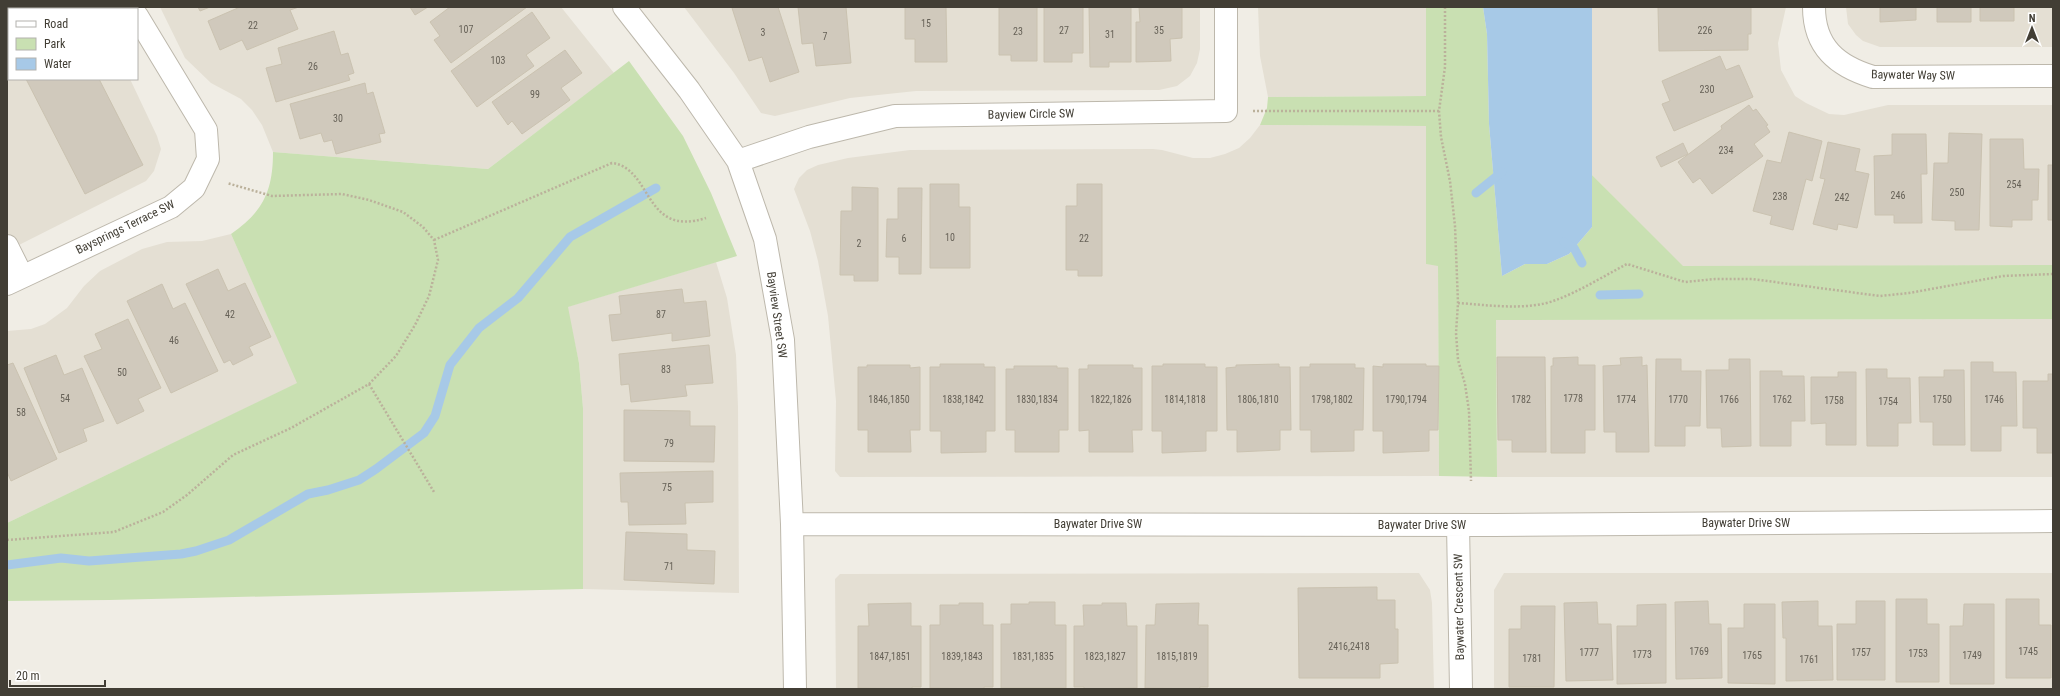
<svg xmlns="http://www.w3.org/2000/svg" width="2060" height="696" font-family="'Roboto Condensed',sans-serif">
	<rect width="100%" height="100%" fill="#f0ede5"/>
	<path fill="#e4dfd3" d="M7 7H95L96 9H9V79H130L157 136 161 149 154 171 146 181 7 251Z
		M160 7H561L614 73 488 169 273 152 262 125 252 110 241 99 211 83 185 58Z
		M684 7H1200V49L1197 63 1190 76 1177 86 1159 90 916 91 850 98 775 116 761 113 734 73Z
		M1258 7H1426V96L1268 97 1260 56Z
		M1592 7H1786L1778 43 1781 70 1795 96 1806 103 1829 114 1844 115 1888 105H2053V265L1683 267 1591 174Z
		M1846 7H2053V47H1880L1863 41 1856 35 1848 24Z
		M1260 125 1426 126V264L1438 265 1439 476 840 477 835 471 836 401 828 316 818 261 810 231 794 189 799 178 807 170 818 165 848 158 910 150 1153 149 1162 150 1193 158H1210L1225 154 1239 148 1250 138Z
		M231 234 298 383 7 523V331L31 329 45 324 67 308 84 286 100 271 142 249 167 242 202 241Z
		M716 262 727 298 736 355 738 407 739 593 583 589V408L579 363 567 307Z
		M2053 319V477H1497L1496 320Z
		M1419 573 1430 590 1432 603 1434 689H836L835 579 840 574Z
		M1504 573H2053V689H1494V590Z"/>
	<path fill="#c9e0b2" d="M1426 7H1483L1487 34 1489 124 1502 276 1525 264H1547L1569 254 1592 227 1591 174 1683 266 2053 265V319L1496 320 1497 477 1439 476 1438 266 1426 264V126L1260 125 1267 108 1268 97 1426 96Z
		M629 61 683 136 711 193 737 256 568 307 579 363 583 408V589L109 600 7 601V523L297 383 231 234C263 212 273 191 273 152L488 169Z"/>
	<path fill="#a7c9e7" d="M1483 7H1592V227L1569 254 1547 264H1525L1502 276 1489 124 1487 34Z"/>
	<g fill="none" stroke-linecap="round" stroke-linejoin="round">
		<path stroke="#a7c9e7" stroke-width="9" d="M1476 193 1502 172
			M1564 242 1574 248 1582 263
			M1600 295 1639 294
			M7 565 61 558 89 561 181 554 196 551 229 540 308 494 328 490 359 480 376 469 424 433 435 416 450 365 479 328 518 298 570 237 656 188"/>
	</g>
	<path fill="#d0c9bc" stroke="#cac2b0" d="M7 7H77L78 9H9V40L7 35Z
		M198 7H210L200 11Z
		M240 7H299L290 10 298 29 247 50 242 40 220 50 208 21Z
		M410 7H428L415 15Z
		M450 7H527L451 63 434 40 440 36 430 22Z
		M736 7H778L799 72 770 82 762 57 749 61 732 8Z
		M798 7H846L851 63 816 66 813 43 802 44Z
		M905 7H946L947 62H915V39H905Z
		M999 7H1037V61H1011V55H999Z
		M1044 7H1083V53H1072V62H1044Z
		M1089 7H1131V62H1109V67H1090Z
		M1139 7H1182V38L1170 39 1171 61 1136 62V22H1140Z
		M1658 7H1751V34H1748V50L1659 51Z
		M1880 7H1916V20L1880 22Z
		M1937 7H1971V22H1937Z
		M1980 7H2014V21H1980Z
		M532 12 550 38 526 55 534 66 477 107 451 71Z
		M334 31 341 55 348 53 354 73 348 75 350 80 276 102 266 68 282 64 278 48Z
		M565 50 582 73 561 88 570 100 522 134 512 121 508 125 492 102Z
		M1720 56 1726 70 1739 65 1753 97 1674 131 1662 104 1670 101 1662 81Z
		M26 79H99L143 165 85 194Z
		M365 83 367 94 373 92 385 133 379 134 381 142 336 154 332 140 324 142 321 133 300 139 290 104Z
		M1749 105 1753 111 1756 109 1768 125 1766 126 1770 132 1754 144 1763 156 1712 194 1700 178 1693 183 1678 162 1722 129 1721 126Z
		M1789 132 1822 141 1812 181 1806 179 1793 230 1770 224 1772 216 1753 211 1767 160 1781 163Z
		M1949 133 1982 134 1979 230H1955V221L1932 220 1934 163H1948Z
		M1892 134H1926L1927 174H1921L1922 223H1894V215H1875L1874 156 1892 155Z
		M1990 139H2023L2024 169H2039L2038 200H2032V220H2012V227L1990 226Z
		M1828 142 1860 149 1855 171 1869 174 1857 228 1838 224 1837 230 1813 224 1825 179 1820 178Z
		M1683 143 1688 154 1661 167 1656 157Z
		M2048 165H2053V220H2048Z
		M930 184H959V207H970V268H930Z
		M1077 184H1102V276H1078V270H1066V206H1077Z
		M852 187 878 188V281H854V275H840L841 211H852Z
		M898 188H922L921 274H899V257H886L887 219H898Z
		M218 269 228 291 245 283 271 337 249 347 253 355 233 365 230 360 224 363 186 284Z
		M162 284 173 309 185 303 218 371 171 393 127 301Z
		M682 289 684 303 706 301 710 336 672 341V333L612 341 609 315 621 314 619 296Z
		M128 319 161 388 138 399 144 411 117 424 84 356 102 349 95 334Z
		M709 345 713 383 685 385 687 396 631 402 629 384 621 385 619 354Z
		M56 355 64 375 82 368 104 421 83 429 87 441 59 453 24 368Z
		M1497 357H1545L1546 452H1512V440H1498Z
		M1578 357V365H1595V430H1585V453H1551V366H1553V358Z
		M1642 357V366L1647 365 1649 452H1616V432H1604L1603 366 1621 365 1620 358Z
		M1656 359H1681V371H1701L1700 426H1685V446H1655Z
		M1729 359H1750L1751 446 1722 447 1721 428H1707L1706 370H1729Z
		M1971 362H1993V372H2016L2017 426H2001V451H1971Z
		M13 363 57 459 11 481 7 472V365Z
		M940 364H984V367H995V431H986V452L941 453V431H930V367H940Z
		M1163 364H1205V367H1217V431H1206V451L1162 453V431H1152V366H1163Z
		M1279 364V367H1290L1291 430H1280V450L1237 452V430H1227L1226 368 1236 367V365Z
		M1310 364H1355V368H1364L1363 430H1354V451L1311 452V430H1300V367H1310Z
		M1383 364H1426V366H1439L1438 430H1429V451L1383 453V431H1373V366L1383 367Z
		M867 365H910V368L920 367V430H910L911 452H868V430H858V367H867Z
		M1088 365H1133V368H1142V430H1132L1133 452H1089V430L1079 431V369H1088Z
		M1014 366H1057V368H1068V430H1059V452H1015V430H1006V369H1014Z
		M1866 369H1887V378H1910L1911 423H1898V446H1867Z
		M1944 370H1964L1965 445H1933V422H1920L1919 377H1944Z
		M1760 371H1782V376H1804L1805 421H1791V446H1760Z
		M1838 372H1856V445H1826V423L1811 424V377H1838Z
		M2048 374H2053V453H2037V428H2023V381H2048Z
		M624 410 690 411V426H715L714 462 624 461Z
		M713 471V502L685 503 686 524 629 525 628 502H621L620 473Z
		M626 532 687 534V550L715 551 714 584 624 580Z
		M1377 587V600H1395V629H1398V663L1380 664V678H1299L1298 588Z
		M1896 599H1927V624H1939V682H1896Z
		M2006 599H2039V625H2051V678H2006Z
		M1708 601 1709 624H1721L1722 678 1676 679 1675 602Z
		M1818 601V626H1832L1833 680 1786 681V638H1783L1782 602Z
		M1856 601H1885V680H1837V624H1856Z
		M1029 602H1055V625H1066V688H1001V624H1011V604H1029Z
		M1597 602 1598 624H1611L1613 680 1566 681 1564 603Z
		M911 603V626H921V687H912V689L858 688V626H869L868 604Z
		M959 603H983V625H993V687H984V689L930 688V625H940V605H959Z
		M1102 603H1126L1127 626H1137V688L1084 689V687H1074V626H1084L1083 605H1102Z
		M1199 603 1198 625H1208V687H1200L1199 689 1145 688 1146 625H1155L1156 604Z
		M1666 604V683L1617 684V626H1637V605Z
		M1744 604H1775V684L1728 683V628H1744Z
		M1964 604H1994V684H1950V626H1963Z
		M1521 606H1555L1554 687H1509V629H1521Z"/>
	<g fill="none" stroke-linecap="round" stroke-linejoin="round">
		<defs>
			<path id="minor" d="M624 7 689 90 738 161 765 239 783 340 792 524 795 689
				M1814 7C1814 47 1837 66 1873 77L2053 76
				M738 161 809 137 895 116 1226 111V7
				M7 246 22 276
				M7 284 171 207 194 188 208 159 206 130 137 16
				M792 524 1494 525 2053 521
				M1458 525 1461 689"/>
		</defs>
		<use href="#minor" stroke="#bdb8ac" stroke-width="24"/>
		<path stroke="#bbb19b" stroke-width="2.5" stroke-dasharray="2 2" stroke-linecap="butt" d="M1445 7V67L1439 111 1441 137 1450 181 1455 226 1458 303 1456 333 1458 360 1465 384 1469 411 1471 481
			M1253 111H1439
			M434 240 612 163C653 168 643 238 706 218
			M1458 303C1487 305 1528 311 1556 300 1580 291 1604 276 1627 264L1685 282 1715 279H1752L1880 296 1909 293 2003 276 2053 274
			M369 384 434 492
			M7 540 114 532 163 512 187 495 233 455 291 428 369 384 396 356 415 325 429 296 438 260 434 240 423 227 403 212 369 200 342 194 272 196 227 183"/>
		<use href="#minor" stroke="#fff" stroke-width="22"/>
	</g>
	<g text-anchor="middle" stroke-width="3" stroke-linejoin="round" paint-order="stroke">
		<g font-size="10" fill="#666157">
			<text x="926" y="27">15</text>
			<text x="253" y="29">22</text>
			<text x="466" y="33">107</text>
			<text x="1064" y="34">27</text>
			<text x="1159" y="34">35</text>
			<text x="1705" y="34">226</text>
			<text x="1018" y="35">23</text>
			<text x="763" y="36">3</text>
			<text x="1110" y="38">31</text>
			<text x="825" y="40">7</text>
			<text x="498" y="64">103</text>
			<text x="313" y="70">26</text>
			<text x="1707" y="93">230</text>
			<text x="535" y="98">99</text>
			<text x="338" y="122">30</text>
			<text x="1726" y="154">234</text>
			<text x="2014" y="188">254</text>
			<text x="1957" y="196">250</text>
			<text x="1898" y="199">246</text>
			<text x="1780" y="200">238</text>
			<text x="1842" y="201">242</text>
			<text x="950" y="241">10</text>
			<text x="904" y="242">6</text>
			<text x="1084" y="242">22</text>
			<text x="859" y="247">2</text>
			<text x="230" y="318">42</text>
			<text x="661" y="318">87</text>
			<text x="174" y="344">46</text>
			<text x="666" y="373">83</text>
			<text x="122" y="376">50</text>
			<text x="65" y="402">54</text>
			<text x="1573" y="402">1778</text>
			<text x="889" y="403">1846,1850</text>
			<text x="963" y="403">1838,1842</text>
			<text x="1037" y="403">1830,1834</text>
			<text x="1111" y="403">1822,1826</text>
			<text x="1185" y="403">1814,1818</text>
			<text x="1258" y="403">1806,1810</text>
			<text x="1332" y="403">1798,1802</text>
			<text x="1406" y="403">1790,1794</text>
			<text x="1521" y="403">1782</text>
			<text x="1626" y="403">1774</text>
			<text x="1678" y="403">1770</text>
			<text x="1729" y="403">1766</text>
			<text x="1782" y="403">1762</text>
			<text x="1942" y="403">1750</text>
			<text x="1994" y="403">1746</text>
			<text x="1834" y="404">1758</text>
			<text x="1888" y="405">1754</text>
			<text x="21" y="416">58</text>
			<text x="669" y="447">79</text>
			<text x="667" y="491">75</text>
			<text x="669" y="570">71</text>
			<text x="1349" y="650">2416,2418</text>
			<text x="1699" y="655">1769</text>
			<text x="2028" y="655">1745</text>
			<text x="1589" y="656">1777</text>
			<text x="1861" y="656">1757</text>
			<text x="1918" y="657">1753</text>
			<text x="1642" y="658">1773</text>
			<text x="1752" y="659">1765</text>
			<text x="1972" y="659">1749</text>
			<text x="890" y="660">1847,1851</text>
			<text x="962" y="660">1839,1843</text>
			<text x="1033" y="660">1831,1835</text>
			<text x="1105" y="660">1823,1827</text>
			<text x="1177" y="660">1815,1819</text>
			<text x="1532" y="662">1781</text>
			<text x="1809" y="663">1761</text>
		</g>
		<g font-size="12" fill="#423e35" stroke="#fff">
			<text transform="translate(1913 75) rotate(1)" y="4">Baywater Way SW</text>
			<text transform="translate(1031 114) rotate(-1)" y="4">Bayview Circle SW</text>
			<text transform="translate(125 227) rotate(-26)" y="4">Baysprings Terrace SW</text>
			<text transform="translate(777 315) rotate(82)" y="4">Bayview Street SW</text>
			<text x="1746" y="527">Baywater Drive SW</text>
			<text x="1098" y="528">Baywater Drive SW</text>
			<text x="1422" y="529">Baywater Drive SW</text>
			<text transform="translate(1459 607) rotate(-91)" y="4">Baywater Crescent SW</text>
		</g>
	</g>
	<rect width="2060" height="696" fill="none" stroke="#423e35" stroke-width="16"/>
	<rect x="8" y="8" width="130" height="72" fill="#ffffff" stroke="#b3b2ae"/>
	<rect x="16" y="21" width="20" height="6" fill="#ffffff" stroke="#b3b2ae"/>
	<text x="44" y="28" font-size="12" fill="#423e35">Road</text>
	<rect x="16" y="38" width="20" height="12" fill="#c9e0b2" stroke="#b3b2ae"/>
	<text x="44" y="48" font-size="12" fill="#423e35">Park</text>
	<rect x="16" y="58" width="20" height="12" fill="#a7c9e7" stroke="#b3b2ae"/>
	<text x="44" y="68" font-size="12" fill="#423e35">Water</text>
	<g transform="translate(2032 28)" stroke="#ffffff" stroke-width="3" paint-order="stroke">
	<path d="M0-3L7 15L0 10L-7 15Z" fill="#423e35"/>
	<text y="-6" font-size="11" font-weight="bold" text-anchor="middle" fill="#423e35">N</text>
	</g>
	<path d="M10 680v6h95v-6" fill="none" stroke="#423e35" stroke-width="2"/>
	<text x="16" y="680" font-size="12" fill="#423e35" stroke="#ffffff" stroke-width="3" paint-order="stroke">20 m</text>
</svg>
